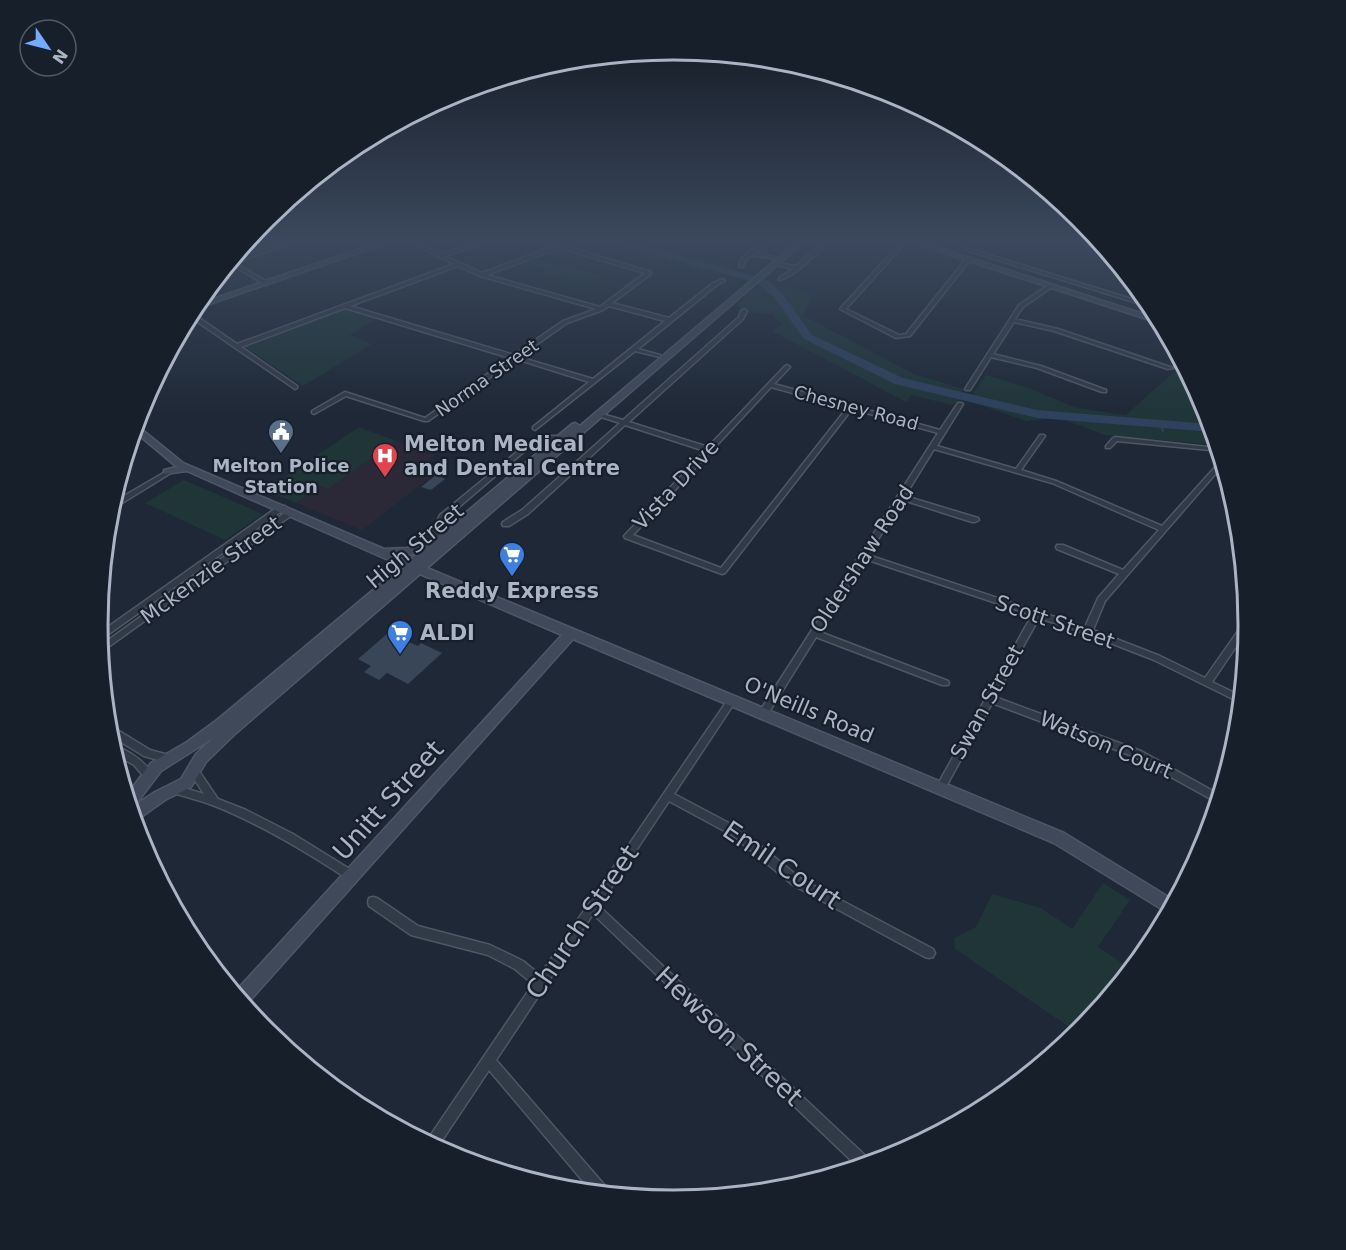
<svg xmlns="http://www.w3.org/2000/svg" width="1346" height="1250" font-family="'DejaVu Sans',sans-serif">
	<rect width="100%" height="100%" fill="#1e2836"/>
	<path fill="#2b2938" d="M396 441 435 455 421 466 437 472 362 530 296 503 320 486 328 489Z"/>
	<path fill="#1f3538" d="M595 241H633L729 266 718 275Z
		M535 259 603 276 591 285 540 273 547 269 522 263Z
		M765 279 811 295 804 316 914 374 963 389 957 402 952 405 912 395 906 402 772 331 782 324 772 314 756 313 735 306Z
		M346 308 378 318 350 335 372 344 303 386 244 346Z
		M1183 364 1205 405 1217 445 1104 435 1060 418 1026 421 968 401 986 375 1025 387 1077 408 1126 415Z
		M359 427 396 441 328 489 320 486 296 503 265 490Z
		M184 480 263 514 225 540 145 503Z
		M1103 883 1130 900 1098 947 1124 964 1097 1011 1078 1033 955 949 954 938 976 927 992 894 1041 908 1072 929Z"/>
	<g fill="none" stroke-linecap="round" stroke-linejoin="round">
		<path stroke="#2e415d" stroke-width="2" d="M1160 424 1163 431
			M1203 428 1208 434"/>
		<path fill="#2e415d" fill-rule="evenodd" d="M610 241H626L765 279 781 292 812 335 903 378 1037 410 1211 424 1213 432 1037 418 895 384 804 339 773 296 757 283Z"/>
	</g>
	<path fill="#394658" d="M436 475 445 479 431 490 421 487Z
		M388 633 418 646 421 643 442 653 408 684 387 673 379 680 364 672 371 666 358 659Z"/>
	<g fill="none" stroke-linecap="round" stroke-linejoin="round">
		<defs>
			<path id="street" d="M291 241H298L234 263 268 282V284H264L229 263 231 260Z
				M407 241H413L441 254 481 242V244L445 256 482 273 555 246 540 241H548L651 272V274L612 303 669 318 713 283 722 279 725 281 717 285 638 349 660 355V357L635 351 535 430 533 429V427L589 382 516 359 428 421H424L346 396 314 414 312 413V411L345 392 425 418 510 358 345 308 241 347 297 386V388L295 389 189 316 191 313H192L237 344 454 264ZM559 248 645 273 600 307 487 275ZM458 266 480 276 596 309 563 321 514 355 350 306ZM609 306 665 321 593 379 519 357 567 323 603 310Z
				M763 241H768L755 253 774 257V259L752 255 745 261 743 267H739L741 259Z
				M824 241H829C818 252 794 278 779 280V278L793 269 773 264V262L796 266Z
				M902 241H907L846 309 899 335 906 334 966 259 970 260 910 336 896 338 840 309Z
				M967 248 1151 305 1153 308 965 250V248Z
				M1050 284 1053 286 1052 287 1023 307 1015 319 1058 329 1173 368 1168 369 1054 331 1014 322 993 354 1041 366 1106 390V392H1102L1037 368 991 357 970 390H966L965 389 1019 305Z
				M744 309 747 311 743 319 629 422 708 447 785 366 787 365 790 367 774 384 940 430 958 403H962L963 404 937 446 1016 469 1040 435H1044L1045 436 1021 470 1056 481 1162 526 1217 465 1210 450 1117 441 1110 448H1106V446L1113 438 1115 437 1217 448 1218 449 1217 451 1223 465 1105 601 1093 630 1160 656 1205 678 1245 621 1248 620V629L1212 682 1241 696V703L1154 660 1085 633 1039 618 995 697 1141 751 1220 795 1218 803 1135 757 992 703 943 792 940 793 937 792 935 789 937 786 1032 615 865 559 820 632 948 681 949 683 948 685H942L816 637 766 717 763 718 760 717 758 714 760 711 938 433 852 409 725 573 722 574 625 538 624 536 705 451 625 425 528 514 509 526H503L502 524 503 522 522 510 620 423 598 416V414H602L623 420 739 317 741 311ZM771 387 847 408 721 568 633 535ZM934 449 1052 483 1159 530 1123 570 1063 545H1057L1056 547 1057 549 1119 574 1098 598 1085 627 868 555 903 500 972 522H975L979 520 978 518 905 496Z
				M547 436H561L564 438 561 440H547L533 444 446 518 439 534 443 540 439 542H436L431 534 440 515 529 442Z
				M172 468 174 469V471L114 508H110L112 503Z
				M279 506H285L286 508 99 641 98 634Z
				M289 510H292L296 512 100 653V646Z
				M732 697 735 698 736 700 735 702 674 794 740 829 801 879 933 949 935 953 933 957 929 958 925 957 793 885 732 835 669 801 599 906 870 1160 871 1163 858 1167 593 914 496 1060 607 1188 608 1194 593 1193 489 1070 437 1148 426 1142 533 984 515 969 488 955 411 935 369 906 368 902 369 898 373 897 377 898 418 926 490 945 523 961 540 975 729 698Z
				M107 726H111L150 750 172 756 174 759 172 762 169 763 144 756 108 734Z
				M112 744C129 751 144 760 154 776L152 779 149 780 146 779 134 765 113 753 111 745Z
				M194 767 197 768 218 799 246 810 293 834 356 873 357 876 356 879 352 881 348 879C306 852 262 825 215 806 200 800 185 797 171 792L169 789 171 786 174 785 204 794 189 771 191 768Z"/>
			<path id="secondary" d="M383 241H393L192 310 195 305Z
				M798 241H805L427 568 1064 833 1175 901 1168 913 1054 843 573 639 245 1006 234 993 562 635 420 574 236 733 206 762 191 787 165 800 134 822 126 796 151 763 187 742 217 720 402 566 187 471 164 474V470L177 467 134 431 135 424 183 463 384 549 407 548 427 545 572 424 575 423 580 426ZM417 554 409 560 398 555ZM213 738 196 754 181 779 155 792 135 805 161 771Z
				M907 241H918L1159 319 1162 324Z"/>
		</defs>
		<use href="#street" stroke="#4f5765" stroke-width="3"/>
		<use href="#secondary" stroke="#4f5765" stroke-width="3"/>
		<use href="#street" fill="#313a47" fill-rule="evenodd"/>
		<use href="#secondary" fill="#3f495a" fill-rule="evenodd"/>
	</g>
	<linearGradient id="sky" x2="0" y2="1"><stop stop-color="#10161e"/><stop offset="0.58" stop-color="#3b485d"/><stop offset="1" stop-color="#3b485d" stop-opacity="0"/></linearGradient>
	<rect width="1346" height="416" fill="url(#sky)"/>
	<defs>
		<symbol id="civic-pin" viewBox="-11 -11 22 30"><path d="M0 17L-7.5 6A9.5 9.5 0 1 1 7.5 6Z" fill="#5c6f8a" stroke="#171f2b"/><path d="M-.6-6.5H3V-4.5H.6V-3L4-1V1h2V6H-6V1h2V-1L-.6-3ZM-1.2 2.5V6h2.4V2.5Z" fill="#fff"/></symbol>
		<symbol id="hospital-pin" viewBox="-11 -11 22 30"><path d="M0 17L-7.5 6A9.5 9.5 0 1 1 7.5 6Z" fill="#e0444e" stroke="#171f2b"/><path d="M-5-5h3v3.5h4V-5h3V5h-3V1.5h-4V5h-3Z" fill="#fff"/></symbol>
		<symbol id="supermarket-pin" viewBox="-11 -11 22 30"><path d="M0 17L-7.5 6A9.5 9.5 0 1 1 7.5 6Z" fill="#3f7fe0" stroke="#171f2b"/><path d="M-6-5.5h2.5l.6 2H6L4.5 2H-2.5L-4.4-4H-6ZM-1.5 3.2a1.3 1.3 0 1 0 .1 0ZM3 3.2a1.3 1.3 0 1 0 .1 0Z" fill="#fff"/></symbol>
	</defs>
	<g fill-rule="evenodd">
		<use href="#civic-pin" x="266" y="417" width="30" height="40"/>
		<use href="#hospital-pin" x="370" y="441" width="30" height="40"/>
		<use href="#supermarket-pin" x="497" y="540" width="30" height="40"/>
		<use href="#supermarket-pin" x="385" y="618" width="30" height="40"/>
	</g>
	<g text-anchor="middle" stroke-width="4.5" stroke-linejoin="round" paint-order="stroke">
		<g font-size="18" fill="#abb4c5" stroke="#171f2b">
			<text transform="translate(487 378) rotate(-35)" y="6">Norma Street</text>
			<text transform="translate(856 408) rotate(15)" y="6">Chesney Road</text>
		</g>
		<g font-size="18" font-weight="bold" fill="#abb4c5" stroke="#171f2b">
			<text x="281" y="472">Melton Police<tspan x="281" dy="21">Station</tspan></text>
		</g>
		<g font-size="21" font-weight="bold" fill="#abb4c5" stroke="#171f2b" text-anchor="start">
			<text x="404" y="451">Melton Medical<tspan x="404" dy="24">and Dental Centre</tspan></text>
			<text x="512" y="598" text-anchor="middle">Reddy Express</text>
			<text x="420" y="640">ALDI</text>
		</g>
		<g font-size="21" fill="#abb4c5" stroke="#171f2b">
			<text transform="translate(676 485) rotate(-47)" y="7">Vista Drive</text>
			<text transform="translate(415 546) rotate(-40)" y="7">High Street</text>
			<text transform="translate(862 559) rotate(-57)" y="7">Oldershaw Road</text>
			<text transform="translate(211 570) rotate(-36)" y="7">Mckenzie Street</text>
			<text transform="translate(1055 622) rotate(19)" y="7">Scott Street</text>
			<text transform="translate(987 702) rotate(-61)" y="7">Swan Street</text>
			<text transform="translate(809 710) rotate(23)" y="7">O'Neills Road</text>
			<text transform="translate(1106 745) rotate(23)" y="7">Watson Court</text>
		</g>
		<g font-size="26" fill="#abb4c5" stroke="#171f2b">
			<text transform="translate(388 800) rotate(-48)" y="9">Unitt Street</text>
			<text transform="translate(782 865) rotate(34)" y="9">Emil Court</text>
			<text transform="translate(582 922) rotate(-56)" y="9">Church Street</text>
			<text transform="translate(729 1036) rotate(43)" y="9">Hewson Street</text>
		</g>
	</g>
	<path d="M0 0H1346V1250H0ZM108 625a565 565 0 1 1 1130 0a565 565 0 1 1-1130 0Z" fill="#171f2b" fill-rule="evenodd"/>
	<path fill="none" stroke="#abb4c5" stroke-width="3" d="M108 625a565 565 0 1 1 1130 0a565 565 0 1 1-1130 0Z"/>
	<g transform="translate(48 48) rotate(125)"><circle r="28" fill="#171f2b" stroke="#525b69" stroke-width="1.5"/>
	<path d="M0-4.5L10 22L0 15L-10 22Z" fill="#76aafe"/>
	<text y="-9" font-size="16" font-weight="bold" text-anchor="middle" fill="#abb4c5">N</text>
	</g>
</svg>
